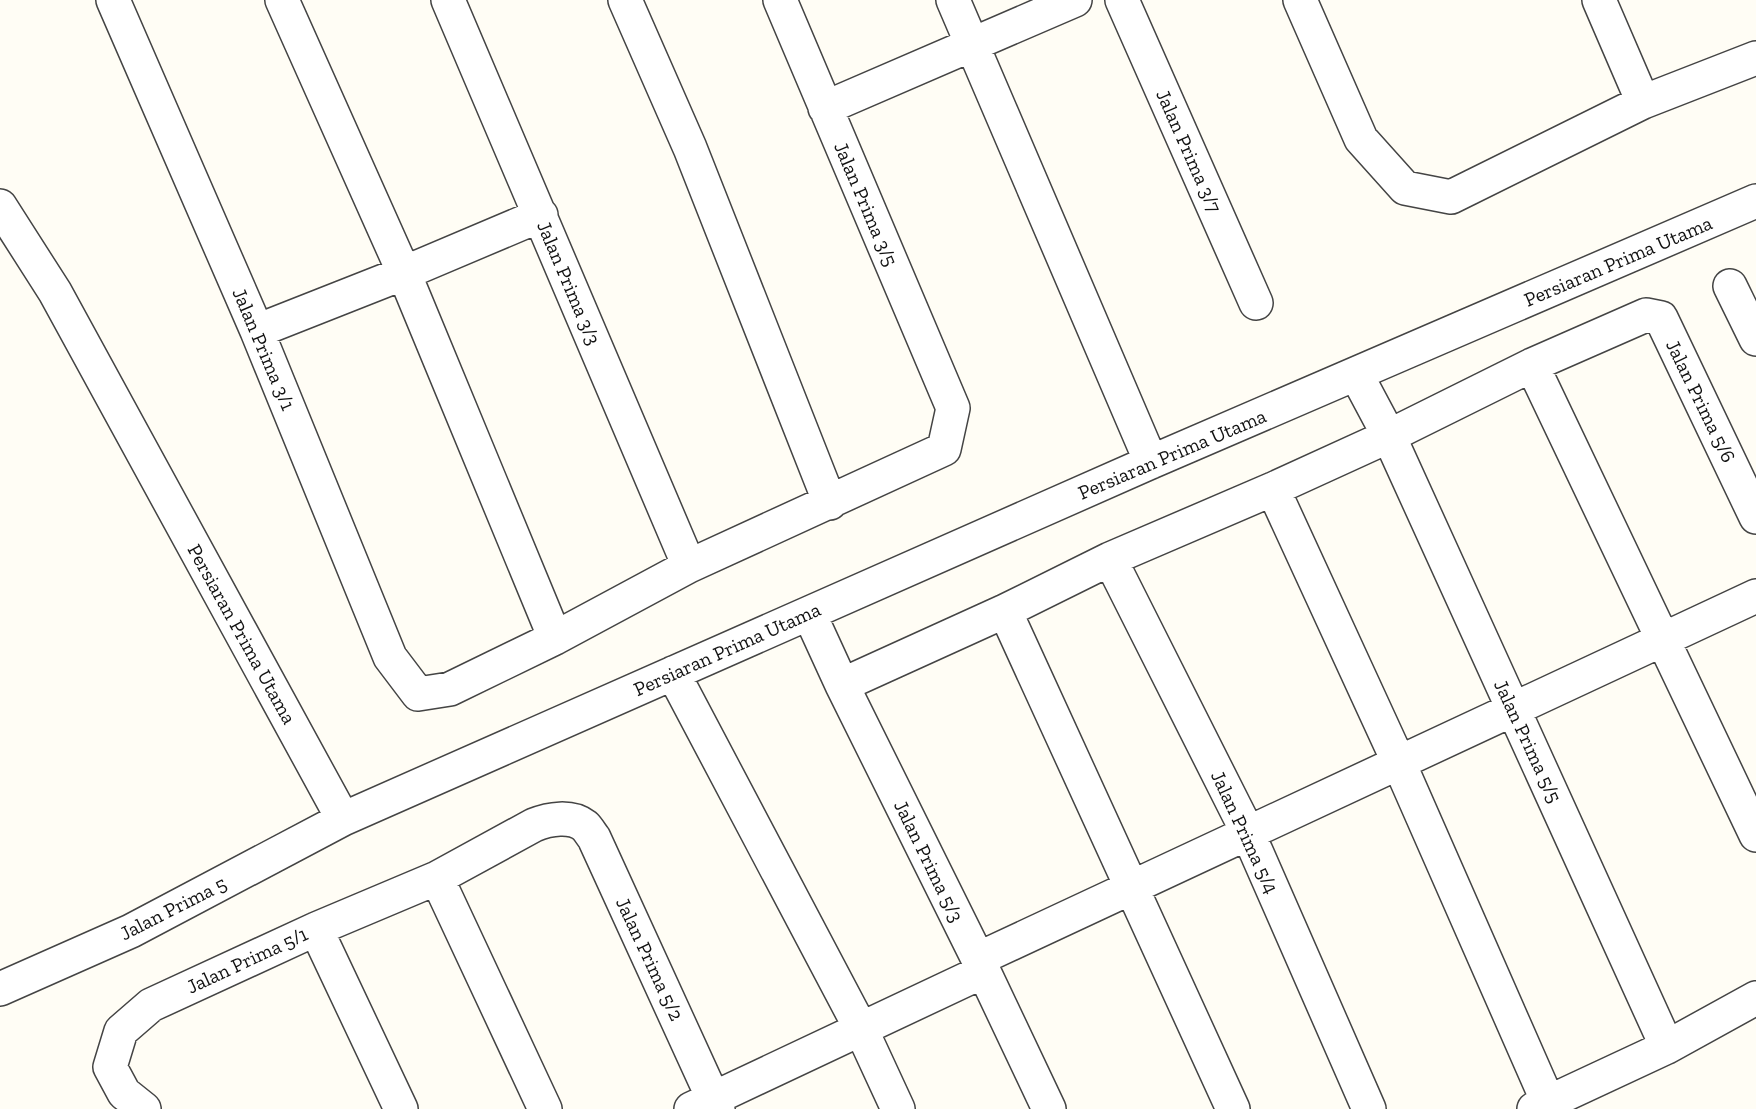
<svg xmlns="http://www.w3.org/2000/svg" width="1756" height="1109" font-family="'Zilla Slab',serif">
	<rect width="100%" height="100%" fill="#fffdf5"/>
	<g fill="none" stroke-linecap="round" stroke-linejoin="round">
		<defs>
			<path id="minor" d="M113 0 257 331 390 657 418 694 450 689 555 638 689 566 944 449 953 408 780 0
				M282 0 404 273 555 638
				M448 0 689 566
				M625 0 690 148 830 503
				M953 0 1151 462
				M1122 0 1256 303
				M1300 0 1361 139 1405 188 1451 197 1643 102 1756 58
				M1599 0 1643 102
				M825 108 1075 0
				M0 206 55 292 343 819 1151 462 1756 201
				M1730 286 1756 339
				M257 331 404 273 541 215
				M1532 365 1756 835
				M1356 374 1389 436 1667 1047
				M1273 489 1399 763 1548 1102
				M1110 559 1248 833 1369 1109
				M1005 611 1233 1109
				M809 613 842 685 978 959 1049 1109
				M673 673 861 1029 898 1109
				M842 685 1005 611 1110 559 1273 489 1389 436 1532 365 1646 315 1661 318 1756 517
				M437 878 545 1109
				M316 929 401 1109
				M978 959 1756 596
				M0 989 131 931 343 819
				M144 1109 124 1093 110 1067 121 1031 151 1005 316 929 437 878 534 825C549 819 571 815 585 826 588 829 591 834 594 838L718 1109
				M691 1109 984 971
				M1534 1109 1667 1047 1756 998"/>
		</defs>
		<use href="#minor" stroke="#444" stroke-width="36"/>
		<use href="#minor" stroke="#fff" stroke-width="33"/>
	</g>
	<g text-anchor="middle" stroke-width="6" stroke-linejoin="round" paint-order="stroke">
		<g font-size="20" fill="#111" stroke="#fff">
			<text transform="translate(1189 151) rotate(66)" y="7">Jalan Prima 3/7</text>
			<text transform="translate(866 204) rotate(67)" y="7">Jalan Prima 3/5</text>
			<text transform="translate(1618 261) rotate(-23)" y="7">Persiaran Prima Utama</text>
			<text transform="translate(569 283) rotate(67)" y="7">Jalan Prima 3/3</text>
			<text transform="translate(264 349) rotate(67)" y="7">Jalan Prima 3/1</text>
			<text transform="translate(1701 401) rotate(64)" y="7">Jalan Prima 5/6</text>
			<text transform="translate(1172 454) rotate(-23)" y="7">Persiaran Prima Utama</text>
			<text transform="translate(242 634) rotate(61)" y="7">Persiaran Prima Utama</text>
			<text transform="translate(727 649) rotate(-24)" y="7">Persiaran Prima Utama</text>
			<text transform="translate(1528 741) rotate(65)" y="7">Jalan Prima 5/5</text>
			<text transform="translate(1245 832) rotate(65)" y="7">Jalan Prima 5/4</text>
			<text transform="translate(929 861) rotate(64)" y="7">Jalan Prima 5/3</text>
			<text transform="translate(173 908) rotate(-27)" y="7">Jalan Prima 5</text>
			<text transform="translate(650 959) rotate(65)" y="7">Jalan Prima 5/2</text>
			<text transform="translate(247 960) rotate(-25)" y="7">Jalan Prima 5/1</text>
		</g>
	</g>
</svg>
